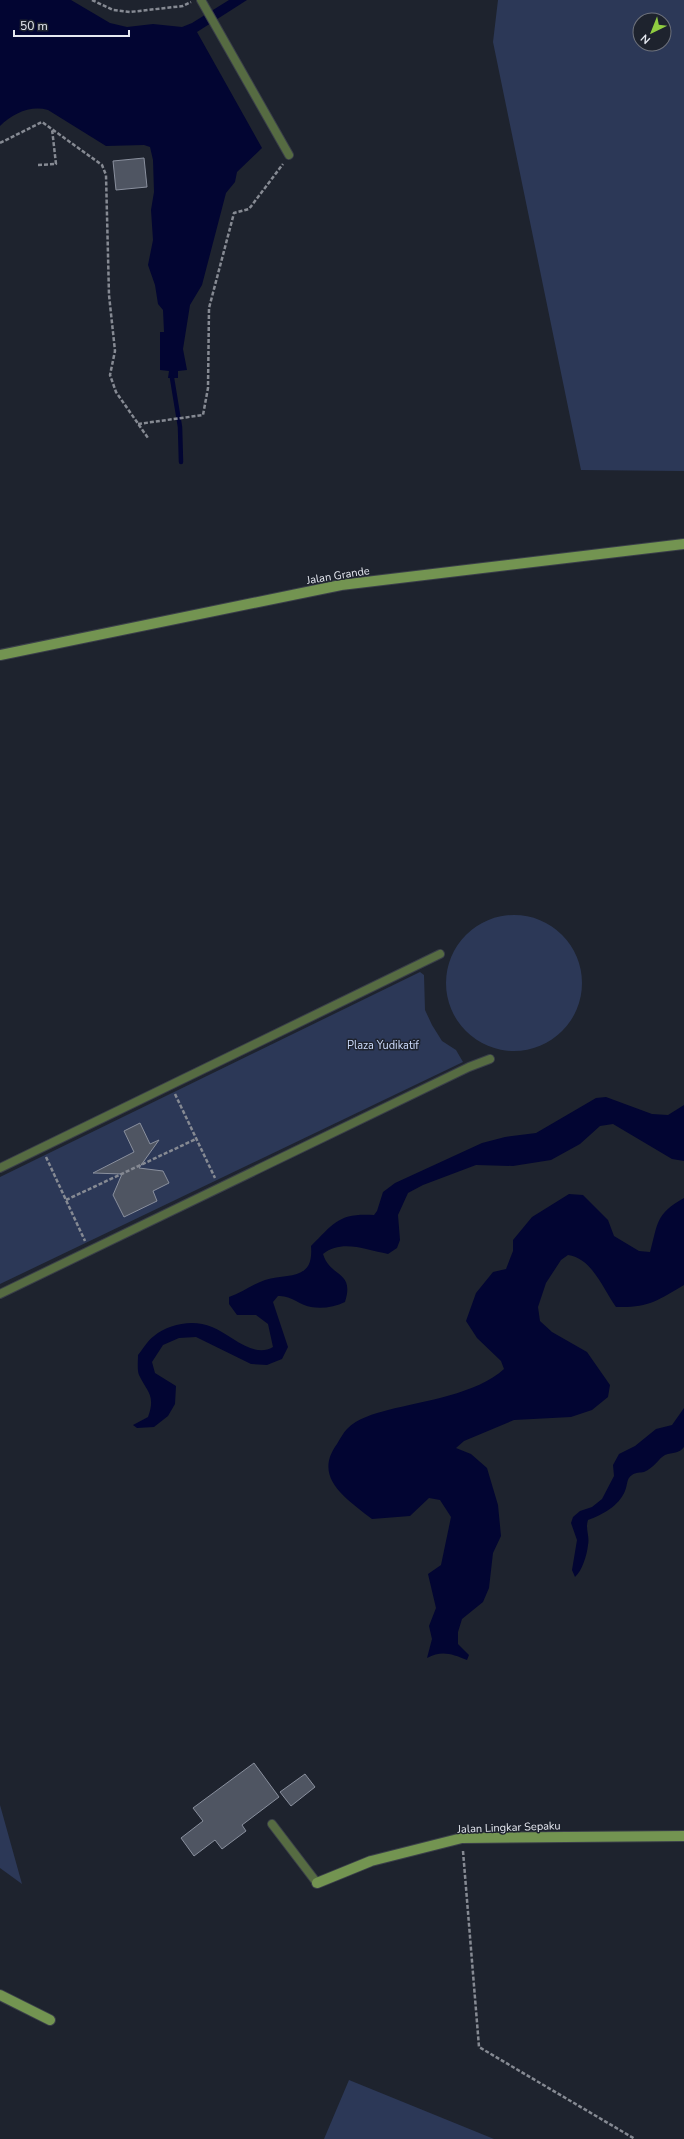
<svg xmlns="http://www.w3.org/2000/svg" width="684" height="2139" font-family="'Nunito Sans',sans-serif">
	<rect width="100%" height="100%" fill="#1e232e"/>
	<path fill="#2c3857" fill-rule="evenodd" d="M498 0H684V471L581 470 493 42ZM640 20H664V44H640Z
		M446 983a68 68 0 1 1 136 0a68 68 0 1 1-136 0Z
		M420 972 424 975 425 1010 432 1025 442 1041 456 1050 463 1062 0 1284V1177Z
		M0 1805 22 1884 0 1868Z
		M349 2080 494 2139H324Z"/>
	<path fill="#020532" d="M0 0H71L110 23 127 27 153 24 182 27 192 23 229 0H247L197 32 262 148 237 172 235 182 226 193 202 285 190 305 183 349 187 370 178 371V378H168L169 371 160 370V332H164L163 310 158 304 155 285 148 265 153 240 151 210 154 192 153 160 150 147 144 145 106 146 48 110C31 105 13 113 0 126Z
		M606 1097 652 1114 668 1115 684 1105V1161L672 1159 613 1124 600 1126 580 1144 551 1160 513 1166 476 1165 423 1185 408 1193 398 1215 400 1240 397 1248 388 1254C366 1250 342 1239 323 1254 330 1278 355 1270 345 1302 335 1307 322 1309 311 1307 299 1305 291 1295 278 1296L273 1302 288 1347 282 1359 267 1365 251 1364 196 1337 179 1338 163 1345 152 1362 155 1373 176 1386 175 1404 168 1416 154 1427 137 1428 133 1425 148 1417C156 1395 147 1392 139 1375 137 1370 138 1361 138 1355 143 1349 147 1341 154 1336 169 1324 193 1319 212 1327 230 1334 253 1359 273 1347L268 1324 256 1315H237L229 1304V1297C241 1293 253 1284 265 1280 289 1273 314 1281 311 1246 335 1222 339 1213 374 1215L377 1211 383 1192 395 1183 482 1143 505 1137 536 1133 596 1098Z
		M569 1194 583 1195 608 1220 614 1236 639 1251 650 1252C658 1224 655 1214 684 1198V1285C657 1301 648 1308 616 1307 603 1289 592 1258 568 1255L561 1260 546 1283 538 1307 540 1321 552 1332 587 1352 610 1385 608 1397 592 1410 571 1417 514 1420 464 1441 456 1448 471 1454 487 1468 498 1505 501 1536 493 1553 489 1588 483 1602 462 1619 458 1632V1644L469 1655 467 1660C452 1654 442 1650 427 1658L432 1639 429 1626 436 1608 428 1574 441 1565 451 1517 440 1500 429 1498 410 1516 372 1519C347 1499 312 1478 337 1444 340 1439 343 1433 347 1429 357 1418 374 1414 388 1410 423 1401 477 1394 504 1369L501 1361 477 1338 466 1321 476 1293 493 1272 506 1269 513 1251V1240L532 1217Z
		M684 1408V1447C679 1454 673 1452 665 1455 659 1458 654 1468 644 1472 640 1473 636 1472 632 1475 626 1479 628 1484 625 1491 619 1506 602 1515 588 1520 585 1529 590 1536 588 1545 587 1555 582 1571 575 1577L572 1570 577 1540 571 1523 573 1517 580 1511 592 1507 602 1499 614 1476 613 1465 619 1454 635 1446 656 1429 672 1425Z"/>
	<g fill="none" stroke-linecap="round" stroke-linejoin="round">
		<path stroke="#020532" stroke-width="4.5" d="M172 378 180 427 181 462"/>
	</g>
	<path fill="#4f5562" stroke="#8a909e" d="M144 158 147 187 116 190 113 161Z
		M140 1123 150 1144 159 1140 139 1168 163 1171 169 1183 153 1191 157 1201 124 1217 113 1195 122 1174 93 1173 134 1152 124 1131Z
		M254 1763 279 1797 242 1825 246 1831 222 1849 215 1840 194 1856 181 1838 203 1821 193 1808Z
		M305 1774 315 1787 291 1806 280 1792Z"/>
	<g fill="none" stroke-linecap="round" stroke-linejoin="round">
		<defs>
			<path id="lane" d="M201 0 289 155
				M0 1168 440 954
				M0 1294 469 1067 490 1059
				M272 1824 317 1883"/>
			<path id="secondary" d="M0 655 341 585 684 544
				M317 1883 371 1861 462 1838 684 1836
				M0 1995 50 2020"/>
		</defs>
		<use href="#lane" stroke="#3a3f49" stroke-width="10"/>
		<use href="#secondary" stroke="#3a3f49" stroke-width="12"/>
		<path stroke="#868a93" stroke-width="2.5" stroke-dasharray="4 2" stroke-linecap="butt" d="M92 0 113 10 130 12 183 6 191 2
			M0 143 42 122 102 165 106 175 109 295 115 351 110 375 116 392 148 438
			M38 165 56 164 52 129
			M138 424 203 415 208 388 209 308 234 213 249 209 283 164
			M175 1094 215 1178
			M46 1157 85 1241
			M66 1200 196 1139
			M463 1851 479 2047 635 2139"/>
		<use href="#lane" stroke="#566b42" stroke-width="8"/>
		<use href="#secondary" stroke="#739451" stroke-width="10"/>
	</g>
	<g text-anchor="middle" stroke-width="3" stroke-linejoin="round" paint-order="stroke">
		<g font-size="11" fill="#e6e9f1" stroke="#1e232e">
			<text transform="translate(338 575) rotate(-9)" y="4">Jalan Grande</text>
			<text transform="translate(509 1827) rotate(-2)" y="4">Jalan Lingkar Sepaku</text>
		</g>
		<g font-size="11" fill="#cddbfc" stroke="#1e232e">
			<text x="383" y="1049">Plaza Yudikatif</text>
		</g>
	</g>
	<g transform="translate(652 32) rotate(223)"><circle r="19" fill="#1e232e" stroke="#6e727c"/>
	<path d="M0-3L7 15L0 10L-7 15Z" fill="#90cd41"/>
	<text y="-6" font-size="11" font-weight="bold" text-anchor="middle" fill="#e6e9f1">N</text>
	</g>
	<path d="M14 30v6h115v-6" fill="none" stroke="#e6e9f1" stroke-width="2"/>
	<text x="20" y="30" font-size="12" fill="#e6e9f1" stroke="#1e232e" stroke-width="3" paint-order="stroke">50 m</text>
</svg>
